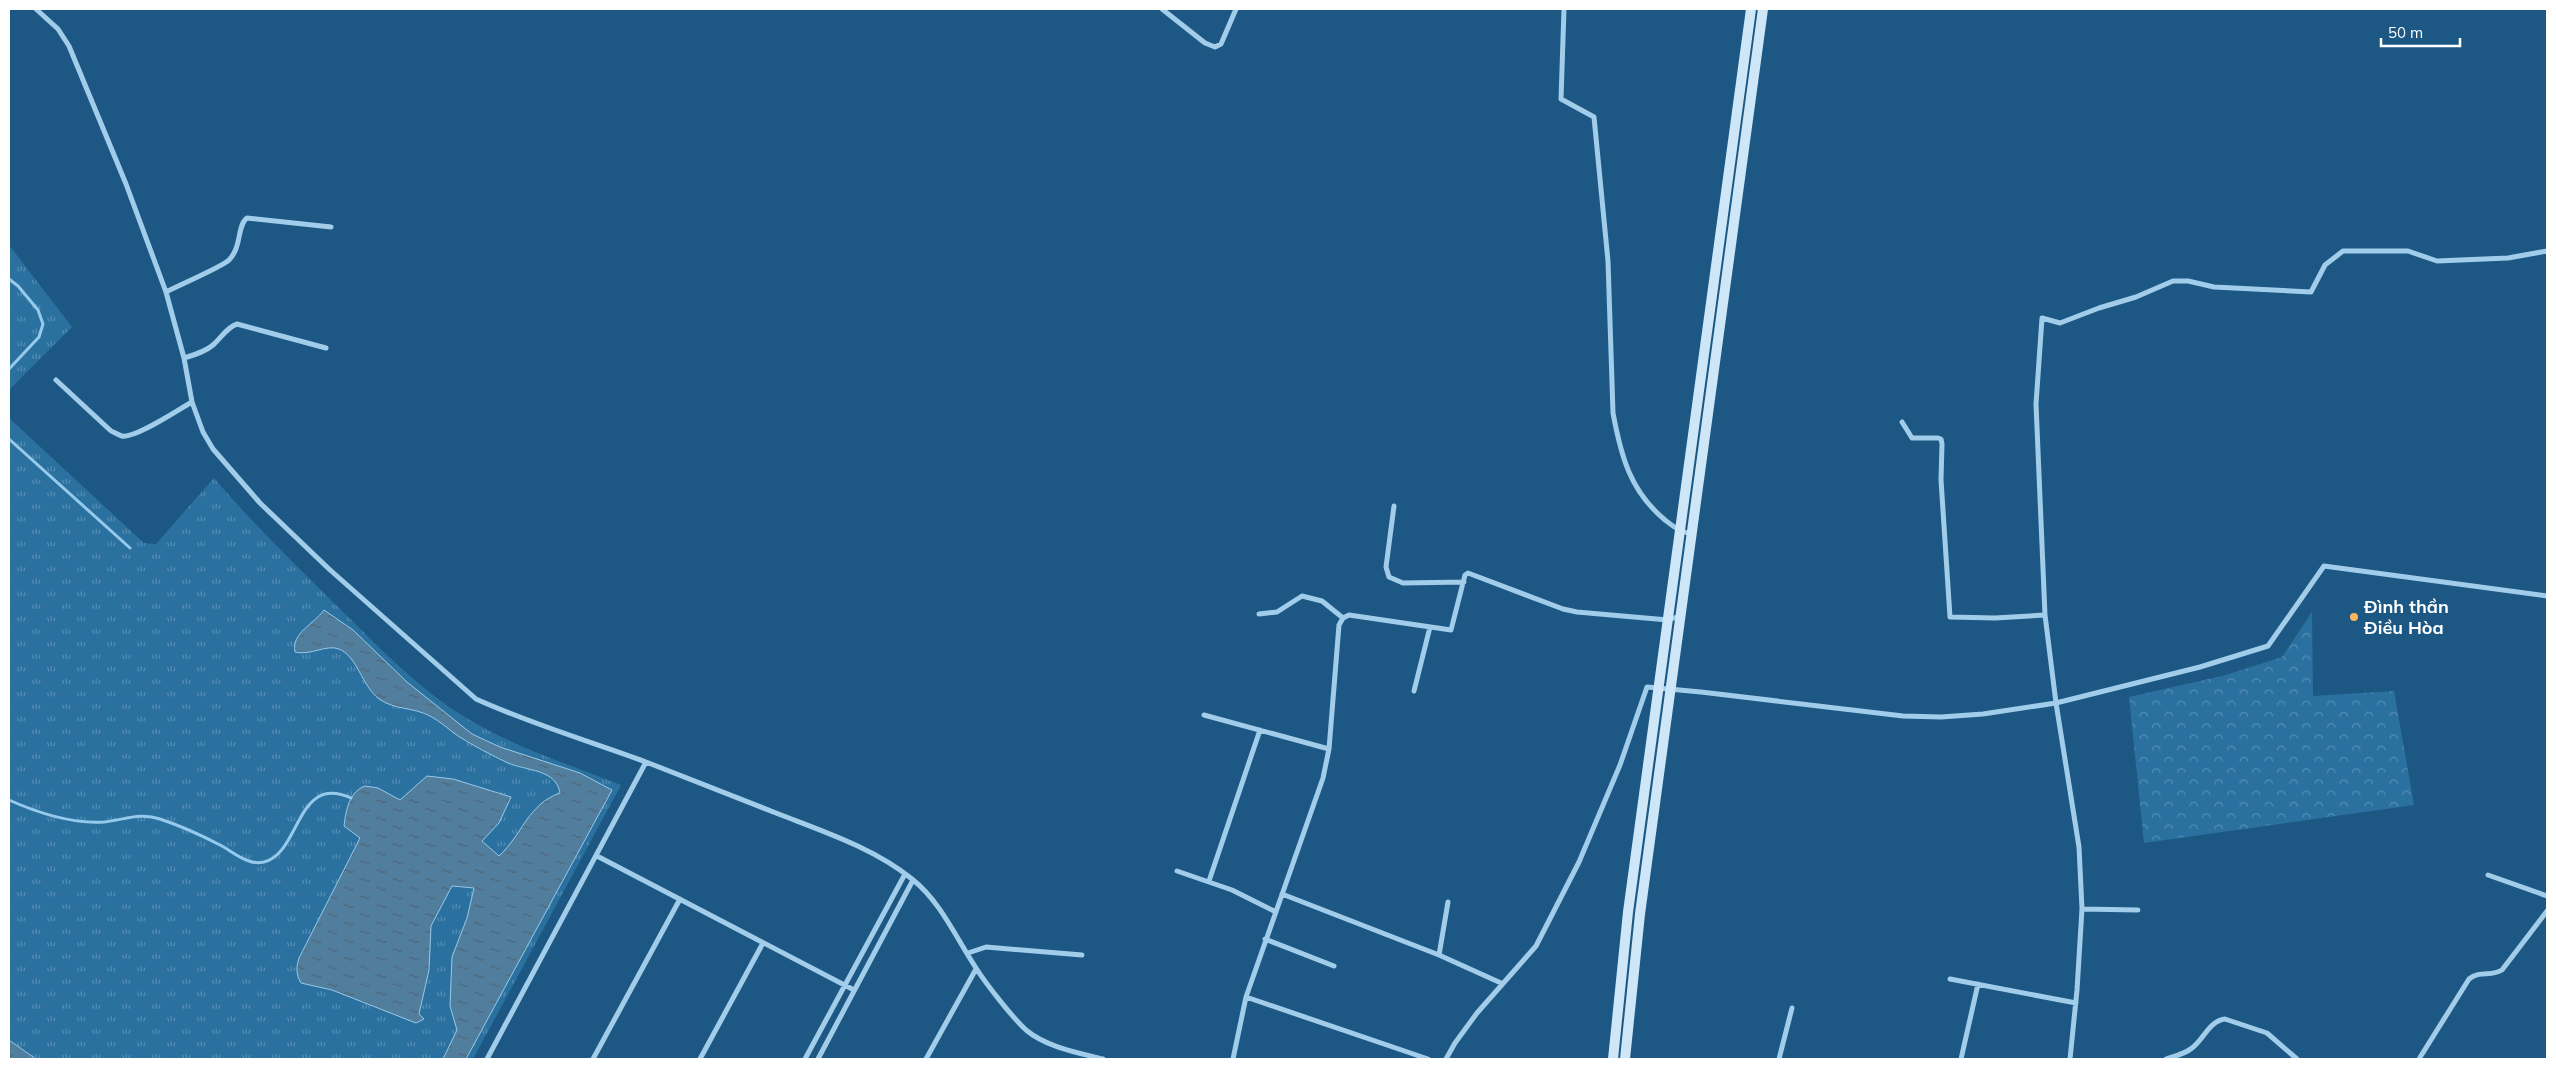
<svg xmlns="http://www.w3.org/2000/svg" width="2556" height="1068" font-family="Mulish,sans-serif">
	<defs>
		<pattern id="grass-tufts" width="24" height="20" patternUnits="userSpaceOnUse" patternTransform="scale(1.25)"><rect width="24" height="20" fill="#2b71a0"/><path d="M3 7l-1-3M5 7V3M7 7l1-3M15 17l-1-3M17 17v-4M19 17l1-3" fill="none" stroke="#558db3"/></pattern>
		<pattern id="forest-crowns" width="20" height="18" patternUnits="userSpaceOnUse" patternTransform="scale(1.25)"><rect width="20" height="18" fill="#2b71a0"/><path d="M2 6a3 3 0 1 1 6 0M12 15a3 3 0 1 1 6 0" fill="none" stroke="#558db3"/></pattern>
		<pattern id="water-ripples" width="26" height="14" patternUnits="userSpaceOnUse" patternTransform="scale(1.25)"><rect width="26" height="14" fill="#527e9d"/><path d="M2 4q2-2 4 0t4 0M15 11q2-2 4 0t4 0" fill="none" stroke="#4f6574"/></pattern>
	</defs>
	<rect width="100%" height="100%" fill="#1c5883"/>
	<path fill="url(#grass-tufts)" d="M9 245 72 327 9 390Z
		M9 418 144 543 156 544 214 478C252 523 295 564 337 606 378 646 418 689 468 719 515 747 570 765 621 785L473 1059H9Z"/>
	<path fill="url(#forest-crowns)" d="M2312 612 2313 696 2394 691 2414 805 2144 843 2129 697 2226 675 2282 657Z"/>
	<path fill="url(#water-ripples)" stroke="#95caec" d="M324 610 353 630 407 682 472 734 500 747 580 773 612 790 466 1059H443L457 1030 450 1006 452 957 467 918 474 888 452 886 431 926 429 970 419 1014 424 1019 416 1023 332 990 301 983C296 975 296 967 299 958L360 838 344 826C346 810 349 792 365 786L378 788 400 800 427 776 453 779 511 797 499 823 482 841 499 856C522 835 528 804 560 793 556 769 527 771 508 763 491 755 474 746 458 736 448 729 440 721 430 716 413 707 395 710 379 699 362 686 357 656 339 649 326 644 311 656 295 652 291 633 314 624 324 610Z
		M9 1040 36 1059H9Z"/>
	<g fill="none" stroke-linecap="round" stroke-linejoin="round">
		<path stroke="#95caec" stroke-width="3" d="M9 279 18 286 38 310 43 324 39 337 9 369
			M9 439 130 548
			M9 800C38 813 72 824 104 822 124 820 140 812 160 819 181 826 203 836 222 846 231 851 239 858 249 861 254 863 259 863 264 862 301 853 296 773 351 798"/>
		<path stroke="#a2cdea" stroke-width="5" d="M36 9 58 29 69 46 126 184 166 292 184 358 192 402 203 432 213 449 260 503 329 569 476 699C531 724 589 741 646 762 690 779 733 796 776 813 822 831 874 848 912 879 941 902 956 938 976 968 986 984 1012 1017 1026 1030 1046 1047 1079 1053 1103 1059
			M1162 9 1205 43 1215 47 1221 44 1236 9
			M1564 9 1561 99 1594 117 1608 261 1613 413C1621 456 1630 491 1665 520 1674 527 1680 532 1692 534
			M166 292C179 285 222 267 229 260 242 247 237 225 247 218L331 227
			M184 358C194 355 205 352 213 345 221 338 227 327 237 324L326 348
			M56 380 111 431C114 432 118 435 122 436 135 439 179 409 192 402
			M1902 422 1912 438H1938L1941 439 1942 444 1941 480 1950 617 1995 618 2045 615
			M1394 506 1386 567 1389 577 1403 583 1464 582
			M1259 614 1277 612 1302 596 1322 601 1343 618
			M1414 691 1430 627
			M1204 715 1329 749
			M597 856 854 990
			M1177 871 1232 890 1276 912
			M2488 875 2547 896
			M1209 881 1260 730
			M1282 894 1439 955 1501 983
			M2082 909 2138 910
			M1265 939 1334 966
			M968 953 986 947 1082 955
			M1439 955 1448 902
			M1950 979 2076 1003
			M1246 997 1428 1059
			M487 1059 646 762
			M593 1059 680 899
			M700 1059 763 943
			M805 1059 905 874
			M818 1059 913 880
			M926 1059 976 969
			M1233 1059 1246 997 1323 778 1329 749 1339 625 1343 618 1349 615 1451 630 1465 575 1468 573 1563 609 1577 612 1668 620 1680 616
			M1446 1059 1455 1043 1477 1013 1536 946 1579 862 1620 765 1647 687 1701 692 1903 716 1941 717 1983 714 2056 703 2200 667 2268 646 2324 566 2547 596
			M1779 1059 1792 1008
			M1961 1059 1978 984
			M2070 1059 2077 990 2082 909 2079 847 2056 703 2045 615 2036 404 2042 318 2060 323 2099 308 2136 297 2173 281H2188L2214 287 2311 292 2325 265 2343 251H2408L2437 261 2508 258 2547 251
			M2166 1059C2175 1056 2185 1054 2192 1048 2204 1039 2209 1021 2225 1019L2267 1033 2297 1059
			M2419 1059 2469 979C2480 970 2491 977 2502 970L2547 911"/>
		<path stroke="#cde6f8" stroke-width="10" d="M1613 1059 1628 912 1751 9
			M1625 1059 1640 914 1763 9"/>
	</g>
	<circle fill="#fbb75f" stroke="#1c5883" stroke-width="2" cx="2354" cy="617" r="5"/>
	<g text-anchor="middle" stroke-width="4.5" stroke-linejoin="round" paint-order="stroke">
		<g font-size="18" font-weight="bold" fill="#fff" stroke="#1c5883" text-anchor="start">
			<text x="2364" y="613">Đình thần<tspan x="2364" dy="21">Điều Hòa</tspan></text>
		</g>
	</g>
	<rect width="2556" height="1068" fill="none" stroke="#ffffff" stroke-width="20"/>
	<path d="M2381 38v8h79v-8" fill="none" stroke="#ffffff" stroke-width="2.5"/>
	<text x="2388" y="38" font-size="15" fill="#ffffff" stroke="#1c5883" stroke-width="4" paint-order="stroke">50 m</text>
</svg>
